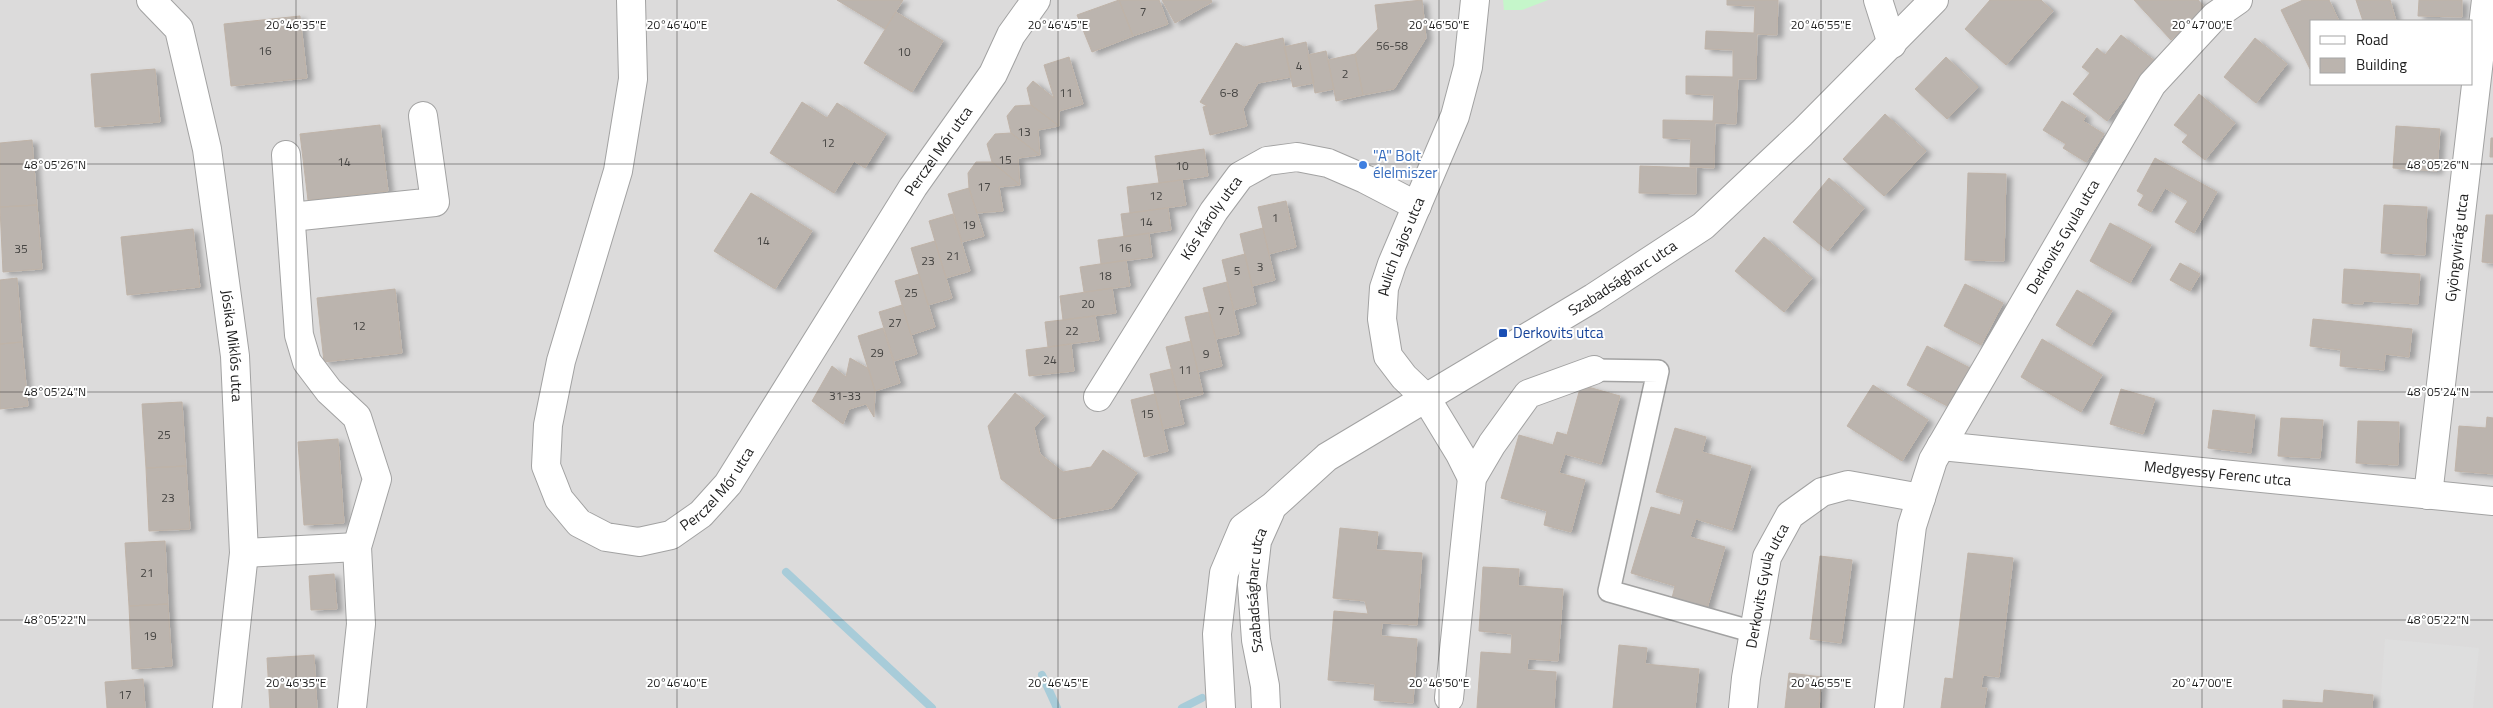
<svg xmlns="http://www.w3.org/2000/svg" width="2493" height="708" font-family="'Titillium Web',sans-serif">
	<defs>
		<filter id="shadow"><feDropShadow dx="5.5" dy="3" stdDeviation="2.5" flood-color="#0004"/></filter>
	</defs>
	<rect width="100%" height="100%" fill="#eeebe5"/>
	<path fill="#dcdbdb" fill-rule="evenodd" d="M0 0H2493V708H0ZM2312 21H2472V84H2312Z"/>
	<path fill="#c5f6ca" d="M1503 0H1548L1522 10H1504Z"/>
	<path fill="#dedede" d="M2385 639 2479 648 2473 708H2380Z"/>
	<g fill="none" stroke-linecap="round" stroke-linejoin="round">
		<path stroke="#a8ccd9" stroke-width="8" d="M786 572 932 708
			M1042 675 1057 708
			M1182 708 1202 698"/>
	</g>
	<path fill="#bbb4ae" stroke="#bfb3a8" filter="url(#shadow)" d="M837 0H903L885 29Z
		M1119 0H1159L1168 24 1133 36Z
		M1119 0 1133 36 1092 52 1077 15Z
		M1162 0H1211L1212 2 1175 23Z
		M1422 0 1426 38 1394 89 1363 95 1355 54 1378 29 1375 5Z
		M1727 0H1778L1777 35 1757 34 1756 79H1738L1736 124 1715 123 1714 168 1690 167 1691 139 1663 138V120L1713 121 1714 95 1686 94V76L1733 77V50L1705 49 1706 31 1754 33 1755 6 1727 5Z
		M1990 0H2041L2053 11 2006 65 1965 29Z
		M2134 0H2198L2205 8 2171 40Z
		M2303 0H2329L2339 21H2312L2310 69 2281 10Z
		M2356 0H2390L2396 21H2363Z
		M2419 0H2462V17L2418 16Z
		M896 12 943 41 912 92 864 63Z
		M300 16 307 78 231 86 224 24Z
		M2121 35 2155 61 2128 100 2125 98 2107 121 2073 94 2090 73 2082 67 2097 48 2105 55Z
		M1283 38 1291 77 1258 83 1243 109 1247 126 1210 135 1203 107 1207 106 1200 102 1236 43 1244 47Z
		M2255 38 2287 64 2256 103 2224 77Z
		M1306 42 1314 83 1293 87 1284 47Z
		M1326 51 1334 89 1315 93 1308 55Z
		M1355 54 1363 95 1336 101 1328 60Z
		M1069 57 1083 104 1059 111V126L1031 105 1027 88 1033 81 1054 98 1044 65Z
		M1946 57 1978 87 1947 119 1915 89Z
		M155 69 160 122 95 127 91 74Z
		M2199 94 2235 123 2205 160 2182 142 2188 135 2174 125Z
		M2062 101 2086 116 2083 121 2104 134 2086 162 2063 148 2066 144 2043 130Z
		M802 102 827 118 837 103 886 134 865 168 854 161 834 193 770 153Z
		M1031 105 1059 126 1038 130 1040 155 1011 133 1007 116 1015 106Z
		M1885 114 1926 151 1884 196 1843 159Z
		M380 125 388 191 308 200 300 134Z
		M2396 126 2440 129 2437 171 2393 168Z
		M1011 133 1040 155 1018 158 1020 185 992 162 987 144 995 134Z
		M2491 138H2493V157H2490Z
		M32 140 37 205 0 207V143Z
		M1204 149 1208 176 1159 183 1155 156Z
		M2155 158 2217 192 2194 233 2175 222 2188 201 2165 188 2151 212 2138 205 2144 195 2137 191Z
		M976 162H992L1020 185 999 187 1003 211 977 213 969 188 968 173Z
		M1640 166 1696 168V194L1639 193Z
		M1968 173 2006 174 2004 261 1965 260Z
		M1829 178 1864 208 1828 251 1793 222Z
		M1182 180 1186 205 1130 213 1127 187Z
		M969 188 984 236 962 242 948 194Z
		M751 193 812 231 775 289 714 251Z
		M1286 201 1296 247 1269 254 1258 207Z
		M37 205 42 269 3 272 0 207Z
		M2384 205 2427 207 2425 255 2381 253Z
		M1168 208 1171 230 1124 237 1121 214Z
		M953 214 970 271 946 278 929 221Z
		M2486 215H2493V263L2482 262Z
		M2110 223 2151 245 2130 283 2090 261Z
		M1263 228 1275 280 1252 286 1240 234Z
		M193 229 200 287 127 295 121 237Z
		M1149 233 1152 257 1101 264 1098 240Z
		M1764 237 1812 278 1784 312 1735 271Z
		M935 241 952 298 928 305 911 248Z
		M1245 254 1256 304 1234 310 1222 260Z
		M1126 260 1130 286 1084 292 1080 267Z
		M2180 263 2200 274 2190 291 2170 280Z
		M2344 269 2420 274 2418 304 2363 301V304L2342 303Z
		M919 274 935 327 911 335 895 281Z
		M17 278 22 342 0 344V280Z
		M1227 282 1239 334 1216 339 1203 288Z
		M1965 284 2003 303 1981 345 1944 326Z
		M1112 288 1116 313 1063 320 1060 296Z
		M395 289 402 353 324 362 317 298Z
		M2077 290 2112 311 2091 346 2056 325Z
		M902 305 917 354 894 361 879 312Z
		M1209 312 1222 366 1198 372 1185 317Z
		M1095 316 1099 340 1048 347 1045 322Z
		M2313 319 2412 329 2409 357 2385 354 2384 370 2340 366 2341 350 2310 346Z
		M883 328 900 383 875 391 858 336Z
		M2042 339 2102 375 2081 412 2021 377Z
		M1191 341 1203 394 1179 400 1166 347Z
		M22 342 28 406 0 409V344Z
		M1071 344 1074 371 1029 376 1026 350Z
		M1927 346 1974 370 1953 409 1907 385Z
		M850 358 869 369 875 391 874 417 866 404 849 409 843 424 812 401 832 366 846 377Z
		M1171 369 1184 424 1163 429 1150 374Z
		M1581 385 1620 396 1601 464 1565 454 1559 473 1585 480 1571 532 1544 525 1547 511 1501 498 1519 435 1553 445 1557 432 1567 435Z
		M1873 385 1928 420 1902 461 1847 426Z
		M2121 389 2155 399 2143 434 2110 424Z
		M1015 393 1044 416 1034 428 1040 454 1063 472 1091 467 1103 450 1137 473 1112 508 1053 519 1001 479 988 426Z
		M1155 394 1168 451 1144 457 1131 400Z
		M182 402 186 466 146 468 142 404Z
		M2213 410 2255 415 2251 453 2208 448Z
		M2487 417 2493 418V474L2455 471 2459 426 2486 428Z
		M2281 418 2323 420 2320 458 2278 456Z
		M2358 421 2399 422 2398 465 2356 463Z
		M1675 428 1706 437 1702 452 1751 466 1732 530 1696 519 1690 537 1725 547 1706 612 1671 602 1675 586 1631 573 1651 507 1680 515 1684 500 1656 492Z
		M338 439 344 523 304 525 298 442Z
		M186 466 190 529 149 531 146 468Z
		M1340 528 1378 532 1376 550 1422 553 1417 625 1382 623 1381 636 1417 639 1413 703 1374 700 1375 684 1328 680 1334 611 1368 614 1365 601 1333 598Z
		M165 541 168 604 129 606 125 543Z
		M1968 553 2013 558 1999 677 1983 675 1981 688H1987L1984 708H1941L1945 678 1953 679Z
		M1820 556 1852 560 1841 643 1810 639Z
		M1483 567 1519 569 1518 586 1563 589 1558 661 1528 659 1527 670 1556 672 1554 708H1477L1481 652 1511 654 1512 634 1479 631Z
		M334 574 337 609 311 610 309 576Z
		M168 604 172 666 132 669 129 606Z
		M1619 645 1647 648 1645 664 1699 669 1695 708H1613Z
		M314 655 317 708H270L267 658Z
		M1789 673 1822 677 1819 708H1785Z
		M143 679 145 708H107L105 682Z
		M2324 690 2373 695 2372 708H2283V700L2323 703Z"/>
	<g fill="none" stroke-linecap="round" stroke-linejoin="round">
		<defs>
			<path id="pedestrian" d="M1594 370 1658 371 1609 591 1754 632"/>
			<g id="minor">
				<path id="s1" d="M151 0 179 29 207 149 235 356 244 553 227 708"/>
				<path id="s2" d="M631 0 633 79 618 171 561 361 548 425 546 466 559 499 579 523 606 537 639 542 671 535 701 514 728 484 913 187 993 74 1011 35 1036 0"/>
				<path d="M1878 0 1892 44"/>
				<path d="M286 155 299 335 307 362 329 391 357 417 377 479 357 547 361 624 352 708"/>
				<path d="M291 217 435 202 423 116"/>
				<path id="s3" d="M1098 397 1214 211 1240 176 1267 161 1297 157 1328 163 1365 179 1417 206"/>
				<path id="s4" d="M1941 446 2493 501"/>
				<path id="s5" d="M1472 478 1460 454 1426 398 1404 377 1388 356 1382 319 1384 288 1392 264 1455 116 1468 67 1475 0"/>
				<path id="s6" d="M2428 495 2486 0"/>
				<path d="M244 553 357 547"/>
				<path d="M1449 698 1472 478 1492 444 1528 394 1594 370"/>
				<path id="s7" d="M1221 708 1217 634 1224 573 1243 528 1273 506 1327 457 1593 298 1703 226 1802 133 1934 0"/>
				<path id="s8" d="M1266 708 1265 686 1256 640 1252 585 1257 541 1270 512"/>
				<path id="s9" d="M1743 708 1746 678 1767 557 1790 515 1822 492 1848 485 1921 498"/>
				<path id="s10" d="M1889 708 1912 526 1933 460 2152 84 2215 16 2238 0"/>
			</g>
		</defs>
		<use href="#pedestrian" stroke="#a2a2a2" stroke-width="24"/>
		<use href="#minor" stroke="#a2a2a2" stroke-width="30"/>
		<use href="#pedestrian" stroke="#fff" stroke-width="21"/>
		<use href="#minor" stroke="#fff" stroke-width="28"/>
	</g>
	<path fill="none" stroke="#1e1e1e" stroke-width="1" stroke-opacity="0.45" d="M296 0V708M677 0V708M1058 0V708M1439 0V708M1821 0V708M2202 0V708M0 164H2493M0 392H2493M0 620H2493"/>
	<circle fill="#3f7fe0" stroke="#fff" stroke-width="2" cx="1363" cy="165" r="5"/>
	<rect fill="#1a4fb4" stroke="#fff" stroke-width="2" x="1498" y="328" width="10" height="10" rx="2.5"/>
	<g text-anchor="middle" stroke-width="4" stroke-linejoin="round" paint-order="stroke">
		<g font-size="12" fill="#454442">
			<text x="1143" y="16">7</text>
			<text x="1392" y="50">56-58</text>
			<text x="265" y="55">16</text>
			<text x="904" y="56">10</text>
			<text x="1299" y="70">4</text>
			<text x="1345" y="78">2</text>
			<text x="1066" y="97">11</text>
			<text x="1229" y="97">6-8</text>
			<text x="1024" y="136">13</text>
			<text x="828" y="147">12</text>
			<text x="1005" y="164">15</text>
			<text x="344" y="166">14</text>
			<text x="1182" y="170">10</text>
			<text x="984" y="191">17</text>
			<text x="1156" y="200">12</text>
			<text x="1275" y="222">1</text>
			<text x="1146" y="226">14</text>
			<text x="969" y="229">19</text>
			<text x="763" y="245">14</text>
			<text x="1125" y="252">16</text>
			<text x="21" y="253">35</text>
			<text x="953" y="260">21</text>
			<text x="928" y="265">23</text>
			<text x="1260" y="271">3</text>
			<text x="1237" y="275">5</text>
			<text x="1105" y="280">18</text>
			<text x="911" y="297">25</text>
			<text x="1088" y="308">20</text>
			<text x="1221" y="315">7</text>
			<text x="895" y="327">27</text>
			<text x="359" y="330">12</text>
			<text x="1072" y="335">22</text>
			<text x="877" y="357">29</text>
			<text x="1206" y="358">9</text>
			<text x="1050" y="364">24</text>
			<text x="1185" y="374">11</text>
			<text x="845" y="400">31-33</text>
			<text x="1147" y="418">15</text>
			<text x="164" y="439">25</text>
			<text x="168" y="502">23</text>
			<text x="147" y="577">21</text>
			<text x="150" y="640">19</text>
			<text x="125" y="699">17</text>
		</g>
		<g font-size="15" fill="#1e1e1e" stroke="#fff">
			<text dy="5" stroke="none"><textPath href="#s2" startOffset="1111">Perczel Mór utca</textPath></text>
			<text dy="5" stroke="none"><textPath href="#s3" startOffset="212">Kós Károly utca</textPath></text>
			<text dy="5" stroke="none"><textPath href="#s10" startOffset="511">Derkovits Gyula utca</textPath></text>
			<text dy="5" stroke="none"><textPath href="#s5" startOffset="262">Aulich Lajos utca</textPath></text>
			<text dy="5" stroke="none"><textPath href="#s6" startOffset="249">Gyöngyvirág utca</textPath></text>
			<text dy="5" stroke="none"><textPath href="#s7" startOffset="640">Szabadságharc utca</textPath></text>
			<text dy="5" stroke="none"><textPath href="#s1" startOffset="362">Jósika Miklós utca</textPath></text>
			<text dy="5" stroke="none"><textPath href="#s4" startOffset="278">Medgyessy Ferenc utca</textPath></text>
			<text dy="5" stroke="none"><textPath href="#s2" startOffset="706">Perczel Mór utca</textPath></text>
			<text dy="5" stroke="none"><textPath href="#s9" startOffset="125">Derkovits Gyula utca</textPath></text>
			<text dy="5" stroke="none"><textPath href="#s8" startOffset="119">Szabadságharc utca</textPath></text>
		</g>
		<g font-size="15" fill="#366cbe" stroke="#fff" text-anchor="start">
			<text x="1373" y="161">"A" Bolt<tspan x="1373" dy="17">élelmiszer</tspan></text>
		</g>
		<g font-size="15" fill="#164399" stroke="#fff" text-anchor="start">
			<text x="1513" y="338">Derkovits utca</text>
		</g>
	</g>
	<g font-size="12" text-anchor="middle" fill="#1e1e1e" stroke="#fff" stroke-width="4" stroke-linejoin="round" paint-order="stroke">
		<text x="296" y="29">20°46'35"E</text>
		<text x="677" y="29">20°46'40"E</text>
		<text x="1058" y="29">20°46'45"E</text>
		<text x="1439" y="29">20°46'50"E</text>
		<text x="1821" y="29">20°46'55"E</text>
		<text x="2202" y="29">20°47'00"E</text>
		<text x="55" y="169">48°05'26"N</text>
		<text x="2438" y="169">48°05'26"N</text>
		<text x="55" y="396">48°05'24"N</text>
		<text x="2438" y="396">48°05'24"N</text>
		<text x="55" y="624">48°05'22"N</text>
		<text x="2438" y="624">48°05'22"N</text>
		<text x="296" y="687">20°46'35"E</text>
		<text x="677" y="687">20°46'40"E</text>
		<text x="1058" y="687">20°46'45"E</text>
		<text x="1439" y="687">20°46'50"E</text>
		<text x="1821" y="687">20°46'55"E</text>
		<text x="2202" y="687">20°47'00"E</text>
	</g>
	<rect x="2310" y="20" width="162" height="65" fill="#ffffff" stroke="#a5a5a5"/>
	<rect x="2320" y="36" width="25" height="8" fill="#ffffff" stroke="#a5a5a5"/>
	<text x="2356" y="45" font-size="15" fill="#1e1e1e">Road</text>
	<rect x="2320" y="58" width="25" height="15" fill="#bbb4ae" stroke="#a5a5a5"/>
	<text x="2356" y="70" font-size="15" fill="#1e1e1e">Building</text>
</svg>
